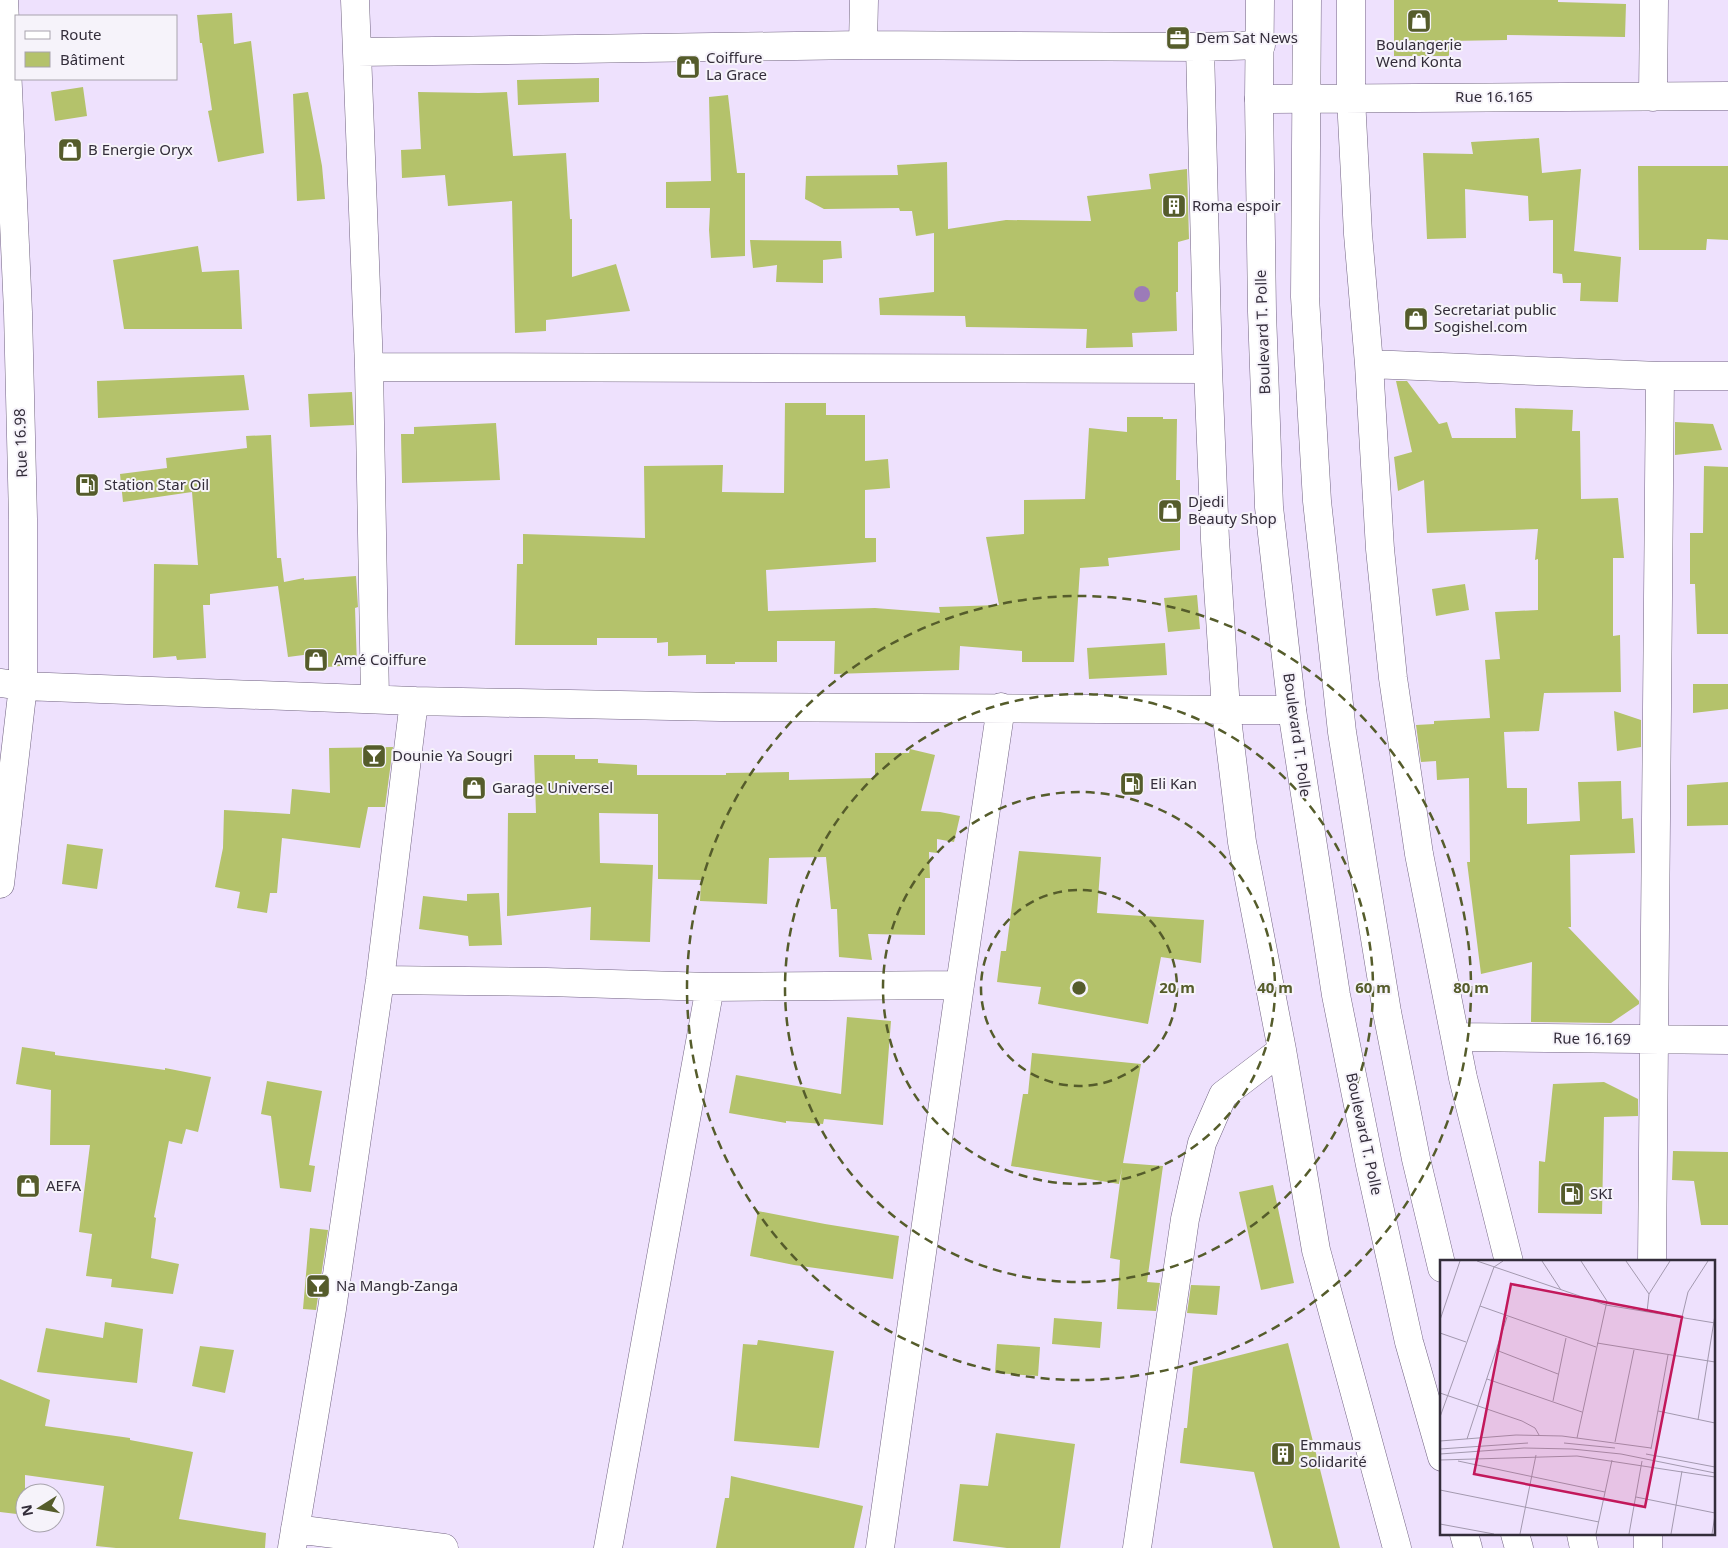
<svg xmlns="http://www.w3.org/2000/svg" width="1728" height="1548" font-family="'Noto Sans',sans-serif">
	<rect width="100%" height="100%" fill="#eee1fd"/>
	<path fill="#b4c26b" d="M1394 0H1558V2L1626 4 1625 37 1507 35V40L1449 41V56H1394Z
		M232 13 234 44 251 41 264 153 218 162 208 111 212 110 202 43H200L197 15Z
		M599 78V102L518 105 517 80Z
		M83 87 87 116 55 121 51 92Z
		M308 92 322 166 325 199 297 201 293 94Z
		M418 92 479 93 507 92 513 156 566 153 570 219H572V277L616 264 630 311 546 320V331L515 333 512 201 448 206 445 175 402 178 401 150 421 149Z
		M728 95 737 173H745V256L711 258 709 230 710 208H666V182L711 181 709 97Z
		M1539 138 1542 173 1581 169 1574 251 1621 257 1618 302 1580 301 1581 283H1563L1562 274 1553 273V220L1529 221 1528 196 1465 189 1466 238 1427 239 1423 153 1473 154 1471 142Z
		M947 162 948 229 1006 220 1091 221 1087 196 1151 189 1149 174 1187 169 1189 239 1178 242V292H1176L1177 331 1132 333 1133 347 1086 348 1087 329 966 327 965 316 880 315 879 298 934 292V233L916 236 912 211H900L899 208 824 209 805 199 806 176 898 175 897 165Z
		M1638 166H1728V240L1707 239 1706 250H1639Z
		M750 240 841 241 842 258 823 260V283L776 282 777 265 753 268Z
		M198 246 202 272 239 270 242 329H124L113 260Z
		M244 375 249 410 98 418 97 381Z
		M1396 381H1407L1439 424 1447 422 1452 438H1516L1515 408 1573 410 1572 431H1580L1581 499 1618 498 1624 558H1613V636L1620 635 1621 692 1544 693 1539 731 1504 732 1507 788H1527V824L1580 821 1578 782 1621 781 1622 819 1633 818 1635 853 1570 855 1571 927H1568L1639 1001V1004L1611 1023 1531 1022 1532 962 1481 974 1467 862H1470L1469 778 1437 780 1436 761 1421 762 1416 725 1434 724V721L1490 718 1485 660 1500 659 1495 612 1538 610V559L1535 560 1538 529 1427 533 1424 480 1398 491 1394 457 1412 452Z
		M352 392 354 425 310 427 308 394Z
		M785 403H826V415H865V461L888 459 890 488 865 490V538H876V562L766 570 768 611 875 608 940 613 939 607 999 605 986 537 1024 534V500L1085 499 1089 428 1127 432V417H1163V419H1177L1176 480H1180V550L1108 558 1109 566 1080 568 1074 662H1022V651L960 646 959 670 834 674 835 641H777V662H735V664H706V655L668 656V642L657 643V638H597V645H515L517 564H523V534L645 538 644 466 723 465 722 492 784 493Z
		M1675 422 1713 424 1722 450 1675 455Z
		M496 423 500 480 402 483 401 434H414V427Z
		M271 435 277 558H281L284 582 304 578V580L356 576 358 607 355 608 357 665 311 668V654L288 657 278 586 210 594V605H203L206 658 177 660 176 656 153 658 154 564 198 565 192 492 123 502 120 474 167 468 166 458 247 448 246 436Z
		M1704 466 1728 467V634H1697L1695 584H1690V533H1703Z
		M1465 584 1469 610 1436 616 1432 589Z
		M1197 595 1200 629 1168 632 1164 598Z
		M1165 643 1167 675 1089 679 1087 648Z
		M1693 684H1728V709L1693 713Z
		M1614 711 1641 720V747L1617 751Z
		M393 747 385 807H368L360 848 282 838 277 893H270L267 913 237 908 240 892 215 887 223 848 224 810 290 814 292 789 330 793 329 748Z
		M910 749 935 755 921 811 940 812 960 816 954 842 937 839V853L929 852 930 878H925V935L868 934 872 960 839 957 837 909H831L826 857 769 858 767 904 700 901 701 880 658 879V814L599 813 600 863 653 865 650 942 590 940 591 907 507 916 508 813H536L534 755H575V759H598V763L637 765V775H726V773L789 772V780L875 778V753H909Z
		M1728 782V825L1687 826V785Z
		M67 844 103 849 97 889 62 884Z
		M1019 851 1101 857 1097 913 1204 920 1201 963 1161 957 1148 1024 1038 1004 1041 987 997 982 1001 951H1006Z
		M499 893 502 945 469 946 468 936 419 929 423 896 467 901V894Z
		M847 1017 891 1021 883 1125 824 1119 823 1124 786 1121V1123L729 1113 736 1075 841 1094Z
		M22 1047 55 1052V1055L165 1070V1068L211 1077 198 1132 186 1129 182 1144 169 1141 154 1217 156 1218 151 1258 179 1264 173 1294 111 1287 112 1279 86 1276 92 1234 79 1232 90 1145H50L51 1090 16 1084Z
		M1032 1053 1141 1064 1123 1163 1163 1166 1147 1282 1160 1283 1156 1311 1117 1309 1120 1260 1110 1258 1122 1168 1119 1184 1011 1166 1023 1094H1028Z
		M267 1081 322 1091 309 1165 315 1166 311 1192 280 1188 271 1116 261 1114Z
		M1604 1082 1638 1099V1116L1604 1117 1602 1214 1538 1213 1539 1161 1545 1162 1553 1084Z
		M1673 1151 1728 1152V1225H1701L1694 1181 1672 1180Z
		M1273 1185 1294 1283 1261 1290 1239 1192Z
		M758 1211 825 1224 899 1236 893 1279 794 1265 750 1256Z
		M310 1228 328 1230 316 1310 303 1309Z
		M1191 1285 1220 1286 1217 1315 1187 1313Z
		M1054 1318 1102 1322 1100 1348 1052 1344Z
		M105 1322 143 1329 137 1383 37 1372 46 1328 103 1338Z
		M758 1340 834 1351 819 1448 734 1441 743 1344 757 1345Z
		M1288 1343 1340 1548H1273L1254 1472 1180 1463 1184 1428H1187L1193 1367Z
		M997 1344 1040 1347 1038 1376 995 1373Z
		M200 1346 234 1350 225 1393 192 1386Z
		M0 1379 50 1400 45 1426 130 1438V1440L193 1452 179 1519 266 1533 265 1548H116L96 1546 104 1486 25 1475V1515L0 1512Z
		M996 1433 1075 1444 1060 1548H1007L953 1541 960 1484 988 1486Z
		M731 1476 863 1506 854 1548H716L725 1498H729Z"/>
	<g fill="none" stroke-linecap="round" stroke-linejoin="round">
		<defs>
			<path id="minor" d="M355 0 369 367 375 699
				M1351 0V98L1358 234 1369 364 1380 549 1393 678 1419 854 1463 1078 1509 1262
				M863 45 864 0
				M1200 47 1208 369 1215 540 1226 710 1242 842 1282 1050 1316 1250 1397 1548
				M357 52 863 45 1200 47 1261 45
				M1653 97 1654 0
				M1259 99 1728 96
				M1369 364 1660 376H1728
				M369 367 1208 369
				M0 683 23 686 414 701 720 707 1292 710
				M0 884 23 686V519L18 312 4 0
				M380 980 547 982 710 987 960 985
				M1456 1037 1728 1040
				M1652 1262 1660 376
				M295 1529 444 1548
				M1581 1534 1584 1548
				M292 1548 332 1309 380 980 414 701
				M608 1548 710 987
				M880 1548 960 985 1001 707
				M1137 1548 1185 1219 1202 1143 1223 1095 1282 1050
				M1648 1548V1534"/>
			<path id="highway" d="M1260 0 1259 99 1262 312 1269 507 1292 710 1336 995 1370 1165 1409 1342 1442 1457
				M1307 0 1305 297 1317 501 1342 732 1365 877 1387 1012 1416 1159 1442 1268
				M1464 1534 1468 1548
				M1515 1534 1519 1548"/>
		</defs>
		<use href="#minor" stroke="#726482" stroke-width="29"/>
		<use href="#highway" stroke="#726482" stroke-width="29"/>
		<use href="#minor" stroke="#fff" stroke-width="28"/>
		<use href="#highway" stroke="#fff" stroke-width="28"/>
	</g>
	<circle fill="#9c7bb8" cx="1142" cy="294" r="8"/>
	<g fill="none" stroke="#555c2b" stroke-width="2.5" stroke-dasharray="9 6">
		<circle cx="1079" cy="988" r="98"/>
		<circle cx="1079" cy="988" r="196"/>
		<circle cx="1079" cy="988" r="294"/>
		<circle cx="1079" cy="988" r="392"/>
	</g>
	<defs>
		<symbol id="shop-square" viewBox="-11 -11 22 22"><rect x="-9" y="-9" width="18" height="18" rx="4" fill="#555c2b" stroke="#f6f3fa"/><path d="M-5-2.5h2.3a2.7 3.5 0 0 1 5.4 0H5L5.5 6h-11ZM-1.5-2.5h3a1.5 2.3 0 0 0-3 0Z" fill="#fff"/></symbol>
		<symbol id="office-square" viewBox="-11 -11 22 22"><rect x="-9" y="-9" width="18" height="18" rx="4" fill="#555c2b" stroke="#f6f3fa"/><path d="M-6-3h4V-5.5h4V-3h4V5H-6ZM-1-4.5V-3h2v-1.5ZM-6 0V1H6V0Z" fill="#fff"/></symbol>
		<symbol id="building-square" viewBox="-11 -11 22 22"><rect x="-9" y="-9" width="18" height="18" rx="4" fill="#555c2b" stroke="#f6f3fa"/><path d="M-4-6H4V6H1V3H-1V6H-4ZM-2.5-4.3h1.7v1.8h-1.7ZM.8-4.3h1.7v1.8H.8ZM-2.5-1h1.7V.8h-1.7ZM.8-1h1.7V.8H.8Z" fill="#fff"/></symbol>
		<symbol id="fuel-square" viewBox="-11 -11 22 22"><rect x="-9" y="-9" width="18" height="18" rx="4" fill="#555c2b" stroke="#f6f3fa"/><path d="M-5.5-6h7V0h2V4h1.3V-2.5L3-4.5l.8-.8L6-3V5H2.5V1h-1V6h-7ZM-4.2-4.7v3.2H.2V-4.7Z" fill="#fff"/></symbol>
		<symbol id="bar-square" viewBox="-11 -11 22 22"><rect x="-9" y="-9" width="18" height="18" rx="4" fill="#555c2b" stroke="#f6f3fa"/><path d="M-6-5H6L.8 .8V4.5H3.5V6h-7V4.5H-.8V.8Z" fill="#fff"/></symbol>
	</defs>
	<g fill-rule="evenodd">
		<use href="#shop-square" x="1405" y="7" width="28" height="28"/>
		<use href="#office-square" x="1164" y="24" width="28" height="28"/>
		<use href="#shop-square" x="674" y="53" width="28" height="28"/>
		<use href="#shop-square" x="56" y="136" width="28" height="28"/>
		<use href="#building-square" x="1160" y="192" width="28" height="28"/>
		<use href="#shop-square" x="1402" y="305" width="28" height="28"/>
		<use href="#fuel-square" x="73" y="471" width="28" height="28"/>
		<use href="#shop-square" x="1156" y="497" width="28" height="28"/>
		<use href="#shop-square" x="302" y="646" width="28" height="28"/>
		<use href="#bar-square" x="360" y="742" width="28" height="28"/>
		<use href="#fuel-square" x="1118" y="770" width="28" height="28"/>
		<use href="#shop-square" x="460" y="774" width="28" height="28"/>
		<use href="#shop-square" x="14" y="1172" width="28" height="28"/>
		<use href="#fuel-square" x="1558" y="1180" width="28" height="28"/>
		<use href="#bar-square" x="304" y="1272" width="28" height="28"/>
		<use href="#building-square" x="1269" y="1440" width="28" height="28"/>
	</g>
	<g text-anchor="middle" stroke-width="4" stroke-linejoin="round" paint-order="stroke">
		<g font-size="15" fill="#332d3a" stroke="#f6f3fa" text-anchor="start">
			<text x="1196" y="43">Dem Sat News</text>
			<text x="1419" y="50" text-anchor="middle">Boulangerie<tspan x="1419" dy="17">Wend Konta</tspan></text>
			<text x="706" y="63">Coiffure<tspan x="706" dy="17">La Grace</tspan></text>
			<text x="88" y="155">B Energie Oryx</text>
			<text x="1192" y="211">Roma espoir</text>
			<text x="1434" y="315">Secretariat public<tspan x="1434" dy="17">Sogishel.com</tspan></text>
			<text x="104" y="490">Station Star Oil</text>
			<text x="1188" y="507">Djedi<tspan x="1188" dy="17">Beauty Shop</tspan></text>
			<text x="334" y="665">Amé Coiffure</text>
			<text x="392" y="761">Dounie Ya Sougri</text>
			<text x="1150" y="789">Eli Kan</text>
			<text x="492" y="793">Garage Universel</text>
			<text x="46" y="1191">AEFA</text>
			<text x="1590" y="1199">SKI</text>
			<text x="336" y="1291">Na Mangb-Zanga</text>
			<text x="1300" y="1450">Emmaus<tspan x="1300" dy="17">Solidarité</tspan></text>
		</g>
		<g font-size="15" fill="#332d3a" stroke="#f6f3fa">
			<text x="1494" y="102">Rue 16.165</text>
			<text transform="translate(1263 332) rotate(-92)" y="5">Boulevard T. Polle</text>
			<text transform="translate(21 443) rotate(-92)" y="5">Rue 16.98</text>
			<text transform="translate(1297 735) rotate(82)" y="5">Boulevard T. Polle</text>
			<text transform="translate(1592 1039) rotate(1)" y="5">Rue 16.169</text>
			<text transform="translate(1364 1134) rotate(78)" y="5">Boulevard T. Polle</text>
		</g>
	</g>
	<g transform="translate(1440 1260)">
		<rect width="275" height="275" fill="#eee1fd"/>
		<path fill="none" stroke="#a399af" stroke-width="1" d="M37 1 166 45 275 63M102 1 121 30M186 1 209 34M40 46 156 87M207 52 209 34 230 1M242 57 248 32 268 1M0 60 20 1M0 73 26 82M157 83 275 102M56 90 118 114M47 119 142 152M0 133 82 161 95 168 99 175M113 141 126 78M218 151 275 163M0 157 54 7 63 1M258 160 275 55M137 178 167 41 141 1M27 179 67 57M0 181 76 175 122 176 211 188M175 182 194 90M124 183 175 188M0 189 88 183M211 189 228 95M0 194 84 188 132 189 181 194 275 213M206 194 275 207M0 200 137 196 275 217M18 201 165 232M0 230 159 262M196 237 275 253M0 264 54 274M80 274 96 195M156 274 172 200M189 274 202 201M231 274 242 211M272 274 275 255"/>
		<path fill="#c2185b" fill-opacity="0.15" stroke="#c2185b" stroke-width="2.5" d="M71 24 242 57 205 247 34 214Z"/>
		<rect width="275" height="275" fill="none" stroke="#332d3a" stroke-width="2.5"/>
	</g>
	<circle cx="1079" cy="988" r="8" fill="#555c2b" stroke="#f6f3fa" stroke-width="2.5"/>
	<g font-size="15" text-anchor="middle" font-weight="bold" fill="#555c2b" stroke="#f6f3fa" stroke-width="4" stroke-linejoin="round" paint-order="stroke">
		<text x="1177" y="993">20 m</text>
		<text x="1275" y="993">40 m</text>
		<text x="1373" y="993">60 m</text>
		<text x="1471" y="993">80 m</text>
	</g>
	<rect x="15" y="15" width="162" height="65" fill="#f6f3fa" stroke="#a8a4ad"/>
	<rect x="25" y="31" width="25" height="8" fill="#ffffff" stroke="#a8a4ad"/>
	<text x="60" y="40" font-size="15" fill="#332d3a">Route</text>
	<rect x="25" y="52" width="25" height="15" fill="#b4c26b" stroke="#a8a4ad"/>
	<text x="60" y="65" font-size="15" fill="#332d3a">Bâtiment</text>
	<g transform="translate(40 1508) rotate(259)"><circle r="24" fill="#f6f3fa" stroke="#a8a4ad"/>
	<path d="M0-4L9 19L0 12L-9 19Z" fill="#555c2b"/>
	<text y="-8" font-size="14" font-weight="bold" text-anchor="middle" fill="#332d3a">N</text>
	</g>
</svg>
